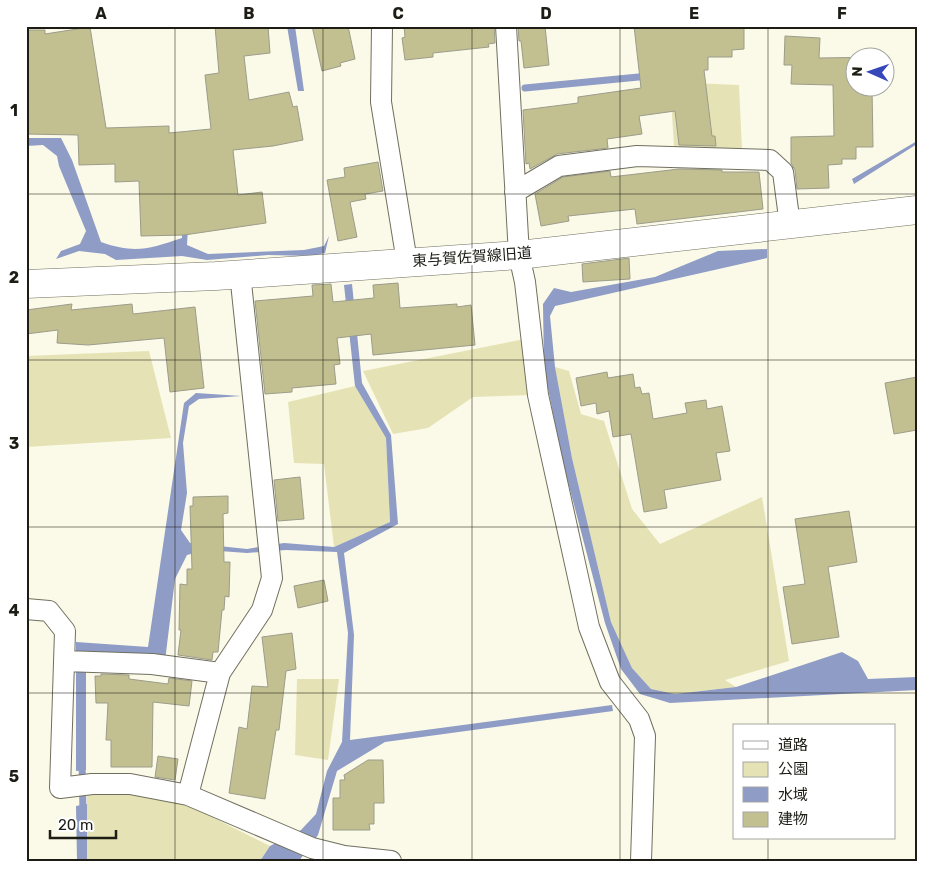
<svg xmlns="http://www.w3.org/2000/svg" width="943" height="887" font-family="Rubik,'Noto Sans JP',sans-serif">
	<rect width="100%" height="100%" fill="#fbfae8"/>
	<path fill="#e5e3b5" d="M670 82 739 85 742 149 674 147Z
		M525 339 532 395 473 397 428 428 393 434 363 371Z
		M149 351 171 438 26 447V356Z
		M555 367 569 371 581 414 604 421 632 509 660 544 762 497 789 661 725 680 736 687 675 694 651 689 632 668 611 622 572 458Z
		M355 386 386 438 390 522 334 547 324 464 294 463 288 402Z
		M297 679H339L328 760 295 755Z
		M129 790 182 802 270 846 260 861H87V792Z"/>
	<path fill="#8e9cc6" d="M287 26H295L304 91H298Z
		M26 138H61L72 160 101 242C135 254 149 249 182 238V202L189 209 187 245 208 254 304 250 324 246 329 236 325 253 312 256 268 255 207 260 182 256 116 260 105 254 79 251 56 259 61 251 80 244 86 231 59 166 57 156 43 145 26 146Z
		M917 141V144L854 184 852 179Z
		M767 249V258L555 306 550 316 555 367 572 458 611 622 632 668 651 689 675 694 736 687 842 652 858 661 868 679 917 677V690L670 703 640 694 621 669 605 623 562 459 544 368 543 304 554 288 571 292 655 277 718 251Z
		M352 284 362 383 391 435 398 524 344 553 354 635 350 740 612 705 613 711 385 742 337 771 318 835 299 861H260L270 846 301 830 316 814 327 771 342 742 348 633 337 552 286 550 247 553 206 550 187 555 175 579 165 661 86 656V770L76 771V642L148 647 184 403 196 393 241 396 199 399 189 406 183 443 187 493 181 530 190 543 247 549 284 543 334 547 390 522 386 438 355 386 344 285Z
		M87 804V861H77L76 806Z"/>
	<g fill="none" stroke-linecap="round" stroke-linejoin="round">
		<path stroke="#8e9cc6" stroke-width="7" d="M525 88 649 76
			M82 761 83 813"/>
	</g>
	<path fill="#c2c090" stroke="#9c9c8b" d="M215 26H268L270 53 244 56 249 100 289 92 293 107 297 106 303 140 273 146 233 150 238 195 262 192 266 223 184 235 141 236 139 181 115 182V164L79 165 78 135 26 134V30H45V34L90 27 106 128 169 126V133L211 129 205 75 219 73Z
		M312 26H348L355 59 340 63 341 66 322 71Z
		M404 26H494L495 43 488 44 489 47 433 53V57L405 60 402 38 405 37Z
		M518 26H545L549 65 524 68 521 41H519Z
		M634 26H744V49L732 50V57H708V70H704L712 136H715L716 146 679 145 675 111 639 116 642 134 607 139 608 148 557 154 530 169 529 163 526 164 523 110 578 103V97L641 88Z
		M785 36 820 38 819 58 889 57 890 84H886V58H856V88H872L873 147H856V159H842V164L828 165 829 188 797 189 795 170 791 163V137L834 136 833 85 791 84 792 65H784Z
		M378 162 383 191 365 194 366 199 350 202 357 237 338 241 327 180 345 177 344 168Z
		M679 169 722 170V172H759L763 209 637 224 635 209 568 216 569 221 541 226 535 194 563 177 610 171 611 177Z
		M629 258 630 279 583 282 582 264Z
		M398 283 400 308 457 304V307L471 305 475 345 373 355 371 334 337 338 340 364 334 365 336 384 292 388V392L265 394 255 301 313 296 312 285 331 284 333 302 374 298 373 285Z
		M72 304 71 310 132 304 133 314 195 307 204 388 170 392 164 338 88 345 57 343 58 330 26 334V310Z
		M607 372 608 378 633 374 635 388 640 387 642 394 649 393 653 419 687 413 685 403 706 400 707 409 722 406 730 451 716 453 721 480 664 490 667 508 644 512 631 434 613 437 609 411 597 414 596 403 581 406 576 378Z
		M917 377V430L894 434 885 383Z
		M300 477 304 519 278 521 274 480Z
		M228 496V513L223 514 224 562H230L229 597 225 596 224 610H222L218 652H213L212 660 178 655 181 630H179L180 584 187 585V569H192L190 506H193V497Z
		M849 511 857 562 828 567 839 637 792 644 783 587 805 584 795 519Z
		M324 580 328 601 298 608 294 586Z
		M292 633 296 669 286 671 279 730H276L265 799 229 793 239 727 247 729 252 686 268 687 262 637Z
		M101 674 129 675V679L168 684 169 678 192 681 189 706 153 702 152 767H111V740H106L108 703H96L95 676H101Z
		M158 756 178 759 175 780 155 777Z
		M368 760H383L384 803H374V824H369L370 830H333V798H340V780H345L344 775Z"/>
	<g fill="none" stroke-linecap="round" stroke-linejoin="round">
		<defs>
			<path id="minor" d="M382 26 381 102 407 262
				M506 26 519 255 525 282 538 395 589 627 610 682 639 719 645 736 641 861
				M515 192 559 166 637 156 770 160 783 172 790 225
				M26 609 49 611 65 631 60 788 92 784H130L188 795 312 848 344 856 391 861
				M64 661 152 664 220 673
				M188 795 220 673 262 610 272 578 240 273"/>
			<path id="secondary" d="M26 284 216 276 519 255 917 210"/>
		</defs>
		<use href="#minor" stroke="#706f5f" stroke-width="22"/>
		<use href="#secondary" stroke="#706f5f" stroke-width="29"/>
		<use href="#minor" stroke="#fff" stroke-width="20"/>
		<use href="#secondary" stroke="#fff" stroke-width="28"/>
	</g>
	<path fill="none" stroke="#1d1d16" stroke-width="1" stroke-opacity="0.55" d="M175 26V861M323 26V861M472 26V861M620 26V861M768 26V726M26 194H917M26 360H917M26 527H917M26 693H917M768 838V861"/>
	<g text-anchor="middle" stroke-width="4.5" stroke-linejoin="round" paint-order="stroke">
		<g font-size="15" fill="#1d1d16" stroke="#fff">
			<text transform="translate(472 257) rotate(-4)" y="5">東与賀佐賀線旧道</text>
		</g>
	</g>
	<rect width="943" height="887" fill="none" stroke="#ffffff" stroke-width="55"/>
	<rect x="733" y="724" width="162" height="115" fill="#ffffff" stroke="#a5a5a2"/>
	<rect x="743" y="741" width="25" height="8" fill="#ffffff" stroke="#a5a5a2"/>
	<text x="778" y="750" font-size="15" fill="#1d1d16">道路</text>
	<rect x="743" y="762" width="25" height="15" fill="#e5e3b5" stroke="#a5a5a2"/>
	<text x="778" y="774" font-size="15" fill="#1d1d16">公園</text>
	<rect x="743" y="787" width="25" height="15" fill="#8e9cc6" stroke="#a5a5a2"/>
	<text x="778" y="800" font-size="15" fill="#1d1d16">水域</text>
	<rect x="743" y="812" width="25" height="15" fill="#c2c090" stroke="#a5a5a2"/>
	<text x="778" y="824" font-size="15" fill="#1d1d16">建物</text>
	<g transform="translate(870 72) rotate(272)"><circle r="24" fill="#ffffff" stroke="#a5a5a2"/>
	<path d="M0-4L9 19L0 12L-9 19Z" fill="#3647b9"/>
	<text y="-8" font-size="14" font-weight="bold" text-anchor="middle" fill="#1d1d16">N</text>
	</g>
	<path d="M50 830v8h66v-8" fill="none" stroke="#1d1d16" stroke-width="2.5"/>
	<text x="58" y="830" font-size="15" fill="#1d1d16" stroke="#ffffff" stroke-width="4" paint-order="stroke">20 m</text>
	<rect x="28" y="28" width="888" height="832" fill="none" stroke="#1d1d16" stroke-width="2"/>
	<g font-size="16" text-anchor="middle" font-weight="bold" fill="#1d1d16">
		<text x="101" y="19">A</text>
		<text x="249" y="19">B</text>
		<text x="398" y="19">C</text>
		<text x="546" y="19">D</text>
		<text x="694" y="19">E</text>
		<text x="842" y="19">F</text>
		<text x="14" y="116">1</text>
		<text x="14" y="283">2</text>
		<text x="14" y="449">3</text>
		<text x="14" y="616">4</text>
		<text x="14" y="782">5</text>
	</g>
</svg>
